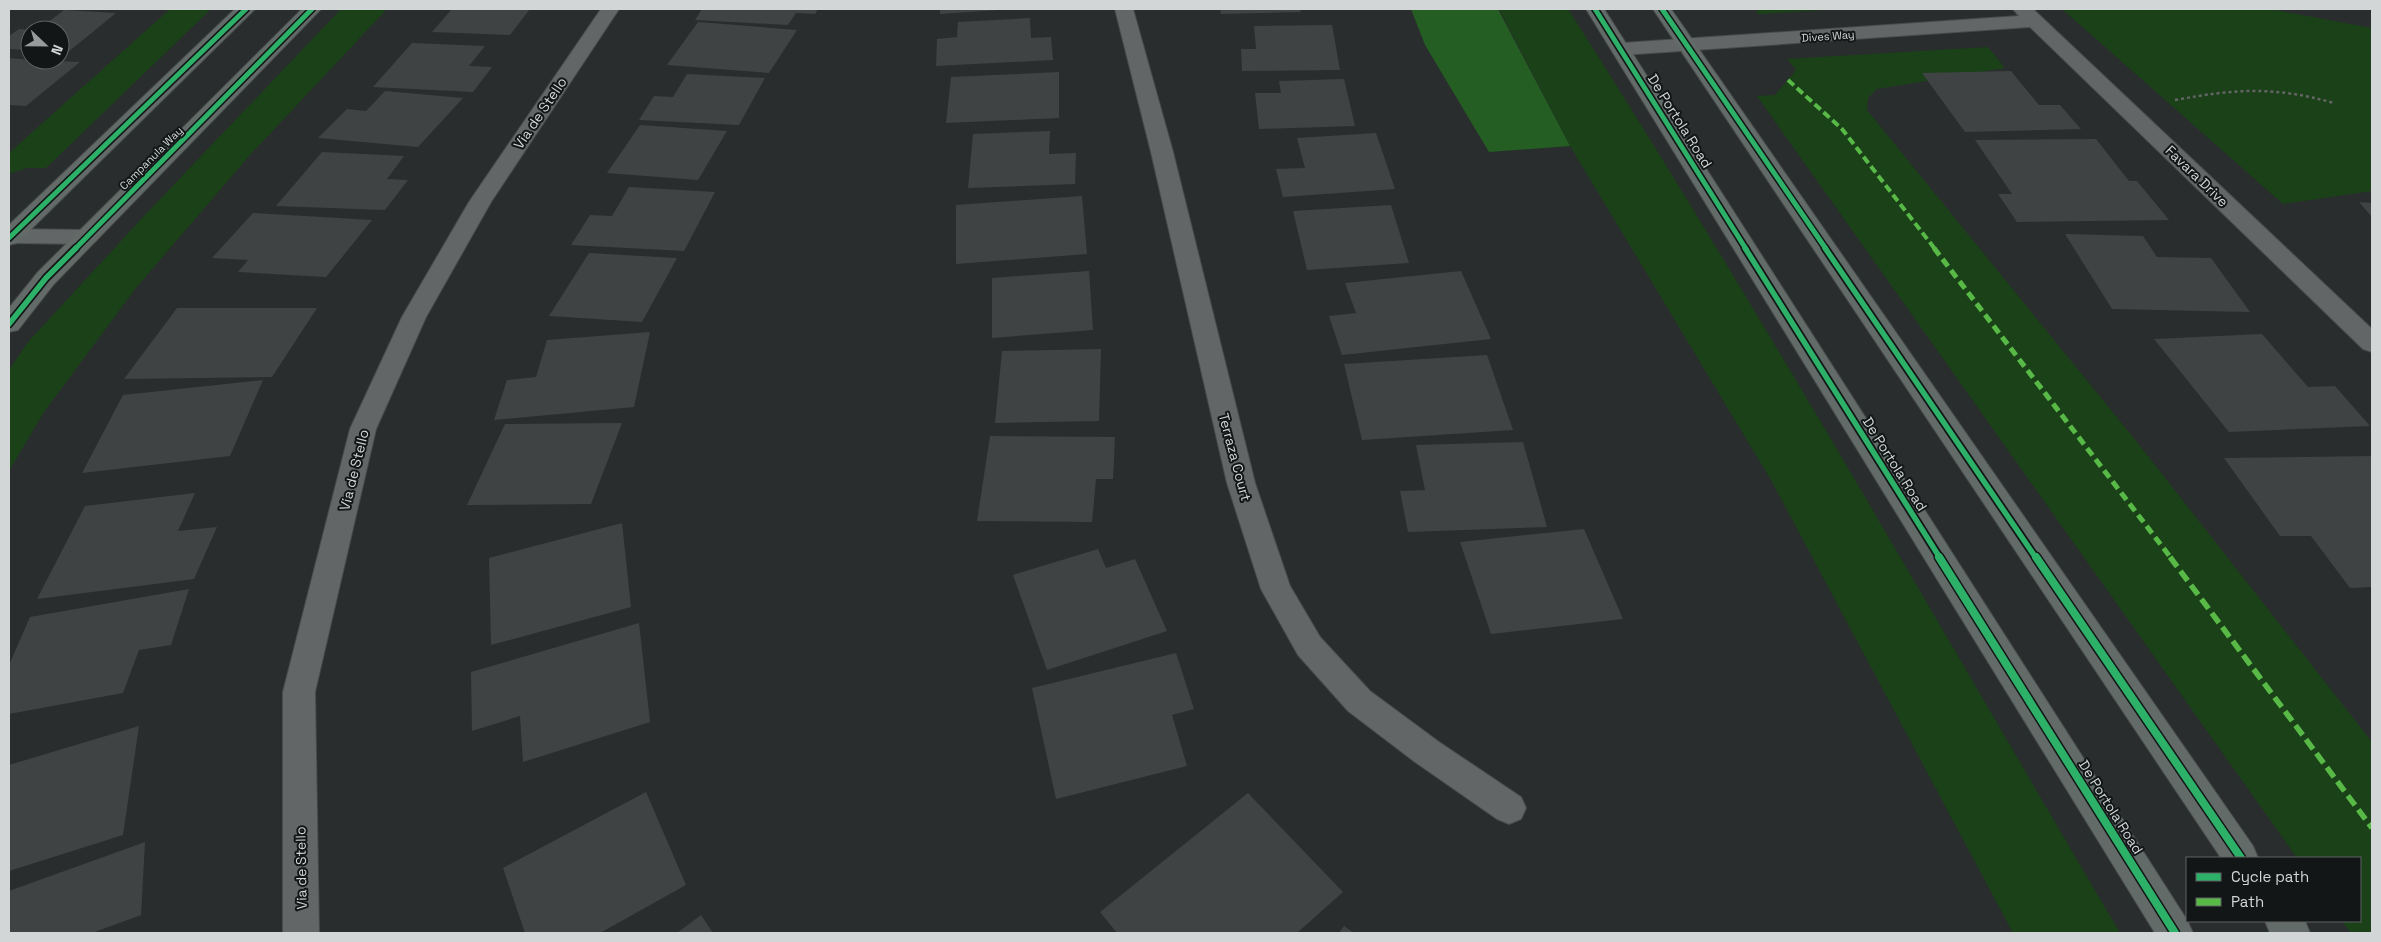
<svg xmlns="http://www.w3.org/2000/svg" width="2381" height="942" font-family="'Space Grotesk',sans-serif">
	<rect width="100%" height="100%" fill="#292d2d"/>
	<path fill="#1b4119" d="M170 9H211L46 168H27L9 174V153Z
		M341 9H387L250 155 136 288 44 412 9 471V370L28 342 144 216Z
		M1499 9H1568C1761 311 1938 624 2120 933H2013L1771 480 1570 146Z
		M1755 9H1844L1758 14Z
		M2062 9H2270L2372 28V191L2283 204Z
		M1988 47 2005 68 1877 89 1868 98 1867 110 2137 442 2372 742V933H2351L2342 921H2360V858H2297L1757 96 1775 95 1796 70 1787 59Z"/>
	<path fill="#255e22" d="M1411 9H1498L1570 146 1489 152 1425 45Z"/>
	<path fill="#404344" d="M452 9H530L510 35 432 32Z
		M702 9H818L815 14 796 13 788 25 695 20Z
		M940 9H999V10L940 14Z
		M1220 9H1300L1301 12 1221 14Z
		M64 10 116 13 67 53 60 52V30H38Z
		M1030 18 1031 38 1051 37 1053 60 936 66 937 39 957 37 958 22Z
		M698 22 797 30 769 73 667 65Z
		M1332 25 1340 70 1242 71 1241 49H1256L1254 26Z
		M19 29 30 30V50L9 49V36Z
		M412 43 485 46 469 66 492 67 473 92 373 87Z
		M9 58 30 60 80 62 26 106 9 105Z
		M2011 71 2039 105H2060L2081 129 1965 132 1922 73Z
		M1059 72V118L946 123 951 77Z
		M687 74 765 78 739 125 639 120 654 96 673 97Z
		M1344 79 1355 126 1259 129 1255 93H1281L1279 81Z
		M385 91 463 98 418 147 318 138 347 109 366 111Z
		M640 125 727 131 698 180 607 173Z
		M1050 131 1049 154 1076 153 1075 184 968 188 973 134Z
		M1376 133 1395 189 1283 197 1276 169 1305 168 1297 138Z
		M2096 139 2129 181H2137L2169 220 2017 222 1998 194H2012L1975 140Z
		M322 152 404 156 387 179 408 180 385 210 276 206Z
		M629 187 715 192 684 251 571 245 590 215 612 216Z
		M1082 196 1087 254 956 264V205Z
		M2359 202 2372 203V217Z
		M1391 205 1409 263 1307 270 1293 211Z
		M253 213 372 220 326 277 238 272 248 260 212 258Z
		M2065 234 2143 236 2157 257 2211 258 2250 312 2112 309Z
		M589 253 677 258 642 322 549 316Z
		M1089 271 1093 330 992 338V278Z
		M1461 271 1491 339 1342 355 1329 316 1356 313 1345 283Z
		M177 308H317L272 377 124 379Z
		M650 332 634 407 494 420 507 380 536 377 547 340Z
		M2262 334 2308 387 2335 386 2370 426 2229 432 2154 339Z
		M1101 349 1099 421 995 423 1002 351Z
		M1487 355 1513 430 1362 440 1344 364Z
		M263 380 230 456 82 473 123 395Z
		M622 423 591 504 467 505 505 424Z
		M990 436 1115 437 1113 479H1096L1092 522 977 521Z
		M1523 442 1547 527 1408 532 1400 491 1425 490 1416 445Z
		M2372 456V587L2350 588 2311 536H2280L2224 458Z
		M195 493 178 531 217 527 194 579 37 599 85 506Z
		M622 523 631 607 491 645 489 558Z
		M1584 529 1623 619 1491 634 1460 542Z
		M1098 549 1106 568 1135 559 1167 631 1047 670 1013 575Z
		M189 589 171 645 139 650 123 693 9 714V665L30 617Z
		M639 623 650 722 523 762 520 716 472 731 471 672Z
		M1176 653 1194 709 1172 715 1187 766 1056 799 1032 688Z
		M139 726 123 835 9 871V765Z
		M646 792 686 885 600 933H525L503 868Z
		M1248 793 1343 892 1297 933H1117L1100 912Z
		M145 842 141 915 92 933H9V891Z
		M701 915 713 933H677Z
		M1344 926 1354 933H1339Z"/>
	<g fill="none" stroke-linecap="round" stroke-linejoin="round">
		<defs>
			<path id="street" d="M601 9H619L491 202 426 317 376 429 315 692 319 933H283V692L350 429 402 317 469 202Z
				M1115 9H1133L1173 152 1255 483 1290 586 1320 637 1370 691 1439 742 1521 797 1526 808 1521 819 1509 824 1497 819 1415 762 1348 711 1298 655 1261 589 1227 483 1151 152Z
				M2013 9H2033L2372 329V352L2363 349 2030 27 1622 55 1615 53 1612 49 1615 45 1622 43 2019 16Z
				M9 229 87 230 95 232 99 237 95 242 87 244 9 243Z"/>
			<path id="secondary" d="M235 9H255L17 243 9 245V225Z
				M302 9H321L54 284 18 330 9 332V308L38 272Z
				M1586 9H1604L2187 920 2193 933H2155Z
				M1653 9H1671L2253 846 2258 858H2221Z
				M2265 921H2305L2310 933H2270Z"/>
		</defs>
		<use href="#street" stroke="#484b4b" stroke-width="2"/>
		<use href="#secondary" stroke="#484b4b" stroke-width="2"/>
		<path stroke="#636565" stroke-width="2.5" stroke-dasharray="3 3" stroke-linecap="butt" d="M2175 100C2235 89 2274 86 2334 103"/>
		<use href="#street" fill="#636666" fill-rule="evenodd"/>
		<use href="#secondary" fill="#636b69" fill-rule="evenodd"/>
		<path stroke="#58b947" stroke-width="4" stroke-dasharray="8 4" stroke-linecap="butt" d="M1788 80 1842 129 1935 249"/>
		<path stroke="#58b947" stroke-width="5" stroke-dasharray="9 5" stroke-linecap="butt" d="M1934 248 2171 558"/>
		<path stroke="#58b947" stroke-width="5.5" stroke-dasharray="12 5.5" stroke-linecap="butt" d="M2170 557 2372 828"/>
		<defs>
			<path id="cycleway-far2" d="M1595 9 1746 249
				M1662 9 1826 249
				M9 238 246 9
				M75 249 312 9"/>
			<path id="cycleway-far1" d="M1745 248 1940 558
				M1825 248 2036 558
				M9 324 46 278 76 248"/>
			<path id="cycleway" d="M1939 557 2175 933
				M2036 557 2241 858"/>
		</defs>
		<use href="#cycleway-far2" stroke="#121616" stroke-width="8"/>
		<use href="#cycleway-far1" stroke="#121616" stroke-width="9"/>
		<use href="#cycleway" stroke="#121616" stroke-width="11"/>
		<use href="#cycleway-far2" stroke="#2db169" stroke-width="5"/>
		<use href="#cycleway-far1" stroke="#2db169" stroke-width="5.5"/>
		<use href="#cycleway" stroke="#2db169" stroke-width="8"/>
	</g>
	<g text-anchor="middle" stroke-width="4" stroke-linejoin="round" paint-order="stroke">
		<g font-size="11" fill="#d2d6d7" stroke="#121616">
			<text transform="translate(1828 36) rotate(-4)" y="4">Dives Way</text>
			<text transform="translate(151 158) rotate(-45)" y="4">Campanula Way</text>
		</g>
		<g font-size="14" fill="#d2d6d7" stroke="#121616">
			<text transform="translate(540 113) rotate(-56)" y="5">Via de Stello</text>
			<text transform="translate(1680 121) rotate(58)" y="5">De Portola Road</text>
			<text transform="translate(2197 176) rotate(44)" y="5">Favara Drive</text>
			<text transform="translate(1235 457) rotate(75)" y="5">Terraza Court</text>
			<text transform="translate(1895 464) rotate(58)" y="5">De Portola Road</text>
			<text transform="translate(354 470) rotate(-76)" y="5">Via de Stello</text>
			<text transform="translate(2111 807) rotate(58)" y="5">De Portola Road</text>
			<text transform="translate(301 868) rotate(-91)" y="5">Via de Stello</text>
		</g>
	</g>
	<rect width="2381" height="942" fill="none" stroke="#d2d6d7" stroke-width="20"/>
	<rect x="2186" y="857" width="175" height="65" fill="#121616" stroke="#5f6363"/>
	<rect x="2196" y="873" width="25" height="8" fill="#2db169" stroke="#5f6363"/>
	<text x="2231" y="882" font-size="15" fill="#d2d6d7">Cycle path</text>
	<rect x="2196" y="898" width="25" height="8" fill="#58b947" stroke="#5f6363"/>
	<text x="2231" y="907" font-size="15" fill="#d2d6d7">Path</text>
	<g transform="translate(45 45) rotate(112)"><circle r="24" fill="#121616" stroke="#5f6363"/>
	<path d="M0-4L9 19L0 12L-9 19Z" fill="#979b9c"/>
	<text y="-8" font-size="14" font-weight="bold" text-anchor="middle" fill="#d2d6d7">N</text>
	</g>
</svg>
